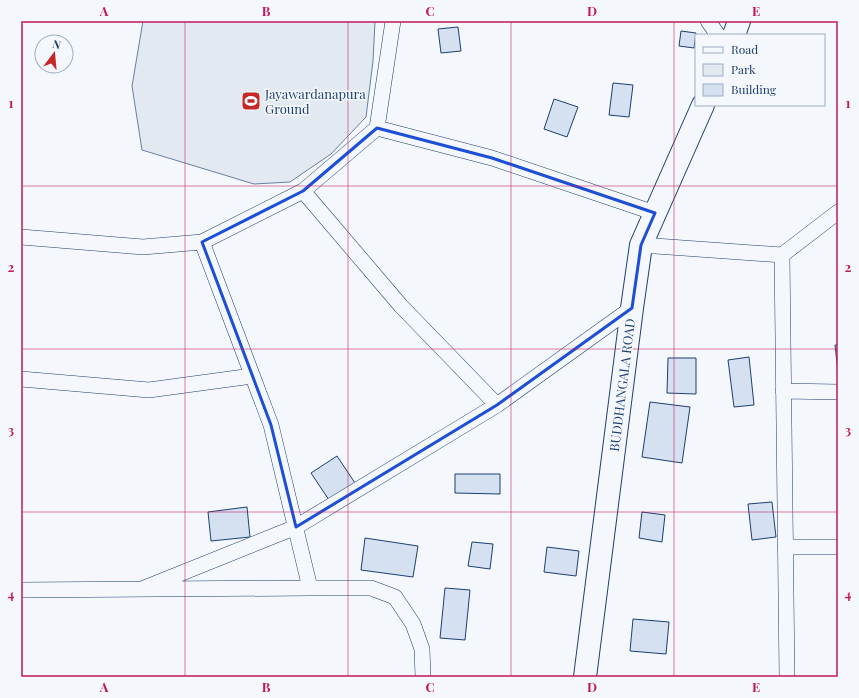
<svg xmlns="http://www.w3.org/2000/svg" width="859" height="698" font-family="'Playfair Display',serif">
	<rect width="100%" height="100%" fill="#f4f7fb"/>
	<path fill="#e3e9f0" stroke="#687fa3" d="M143 21H375L373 61 366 117 331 154 290 182 254 184 142 150 132 86Z"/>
	<path fill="#d5e0f0" stroke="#1d3f73" d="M458 27 461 51 441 53 438 29Z
		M681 31 696 33 694 48 679 46Z
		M613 83 633 85 629 117 609 115Z
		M554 99 578 107 567 137 544 129Z
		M835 345H838V372Z
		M749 357 754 405 734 407 728 360Z
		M668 358H696V394L667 393Z
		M650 402 690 407 682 463 642 457Z
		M337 456 355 483 329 500 311 473Z
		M455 474H500V494L455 493Z
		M772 502 776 537 752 540 748 504Z
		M247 507 250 537 211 541 208 512Z
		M642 512 665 515 662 542 639 538Z
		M365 538 418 546 413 577 361 570Z
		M472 542 493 544 490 569 468 566Z
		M547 547 579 551 576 576 544 572Z
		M445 588 470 590 465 640 440 638Z
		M633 619 669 622 666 654 630 651Z"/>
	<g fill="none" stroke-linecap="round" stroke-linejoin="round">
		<defs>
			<path id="street" d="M708 21 718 35
				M377 128 492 158 655 213
				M303 191 401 306 497 405
				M21 237 143 247 202 242 303 191 377 128 393 21
				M202 242 271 425 310 588
				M641 245 782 255
				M21 379 149 390 252 376
				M783 391 838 392
				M785 547H838
				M142 589 296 527 497 405 632 308
				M21 590 310 588H371L395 597 413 624 422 649 423 677
				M787 677 782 255 838 212"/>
			<path id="primary" d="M734 35 739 21
				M585 677 632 308 641 245 703 105"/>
		</defs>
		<use href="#street" stroke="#1d3f73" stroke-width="16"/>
		<use href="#primary" stroke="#1d3f73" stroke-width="24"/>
		<use href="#street" stroke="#f4f7fb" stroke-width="15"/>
		<use href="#primary" stroke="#f4f7fb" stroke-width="22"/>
	</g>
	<path fill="none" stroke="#1d4ed8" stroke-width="3" stroke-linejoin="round" d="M377 128 492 158 655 213 641 245 632 308 497 405 296 527 271 425 202 242 303 191Z"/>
	<path fill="none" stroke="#c2185b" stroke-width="1" stroke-opacity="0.55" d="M185 21V677M348 21V677M511 21V677M674 21V677M21 186H838M21 349H838M21 512H838"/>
	<defs>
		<symbol id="stadium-square" viewBox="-11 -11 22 22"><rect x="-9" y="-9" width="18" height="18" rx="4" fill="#c62828" stroke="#f4f7fb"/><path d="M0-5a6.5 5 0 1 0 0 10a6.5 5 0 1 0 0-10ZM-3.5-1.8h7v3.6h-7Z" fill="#fff"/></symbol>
	</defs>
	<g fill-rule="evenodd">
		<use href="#stadium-square" x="240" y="90" width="22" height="22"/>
	</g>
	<g text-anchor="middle" stroke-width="3" stroke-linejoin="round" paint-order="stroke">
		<g font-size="13" fill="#1d3f73" stroke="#f4f7fb" text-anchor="start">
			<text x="265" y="99">Jayawardanapura<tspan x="265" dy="15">Ground</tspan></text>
		</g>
		<g font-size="13" fill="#1d3f73" stroke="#f4f7fb">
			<text transform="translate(622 385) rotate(-83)" y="5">BUDDHANGALA ROAD</text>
		</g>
	</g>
	<rect width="859" height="698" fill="none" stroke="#f4f7fb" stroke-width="44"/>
	<rect x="695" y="34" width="130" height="72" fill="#f4f7fb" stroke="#9eadc5"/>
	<rect x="703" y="47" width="20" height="6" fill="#f4f7fb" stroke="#9eadc5"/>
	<text x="731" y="54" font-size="12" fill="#1d3f73">Road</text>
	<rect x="703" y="64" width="20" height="12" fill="#e3e9f0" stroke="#9eadc5"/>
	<text x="731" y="74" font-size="12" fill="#1d3f73">Park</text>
	<rect x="703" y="84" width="20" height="12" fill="#d5e0f0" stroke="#9eadc5"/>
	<text x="731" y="94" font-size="12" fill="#1d3f73">Building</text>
	<g transform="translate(54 54) rotate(16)"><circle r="19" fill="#f4f7fb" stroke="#9eadc5"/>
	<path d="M0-3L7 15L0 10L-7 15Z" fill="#c62828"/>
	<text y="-6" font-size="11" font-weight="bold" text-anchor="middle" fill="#1d3f73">N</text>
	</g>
	<rect x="22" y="22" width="815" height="654" fill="none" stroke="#c2185b" stroke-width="1.5"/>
	<g font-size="13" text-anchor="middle" font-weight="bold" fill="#c2185b">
		<text x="104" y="16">A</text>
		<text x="266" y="16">B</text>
		<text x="430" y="16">C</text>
		<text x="592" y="16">D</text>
		<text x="756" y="16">E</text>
		<text x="11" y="108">1</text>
		<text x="848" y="108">1</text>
		<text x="11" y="272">2</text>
		<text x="848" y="272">2</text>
		<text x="11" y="435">3</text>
		<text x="848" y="435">3</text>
		<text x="11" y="599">4</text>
		<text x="848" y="599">4</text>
		<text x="104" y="692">A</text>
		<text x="266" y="692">B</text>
		<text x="430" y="692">C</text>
		<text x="592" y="692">D</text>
		<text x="756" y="692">E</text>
	</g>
</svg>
